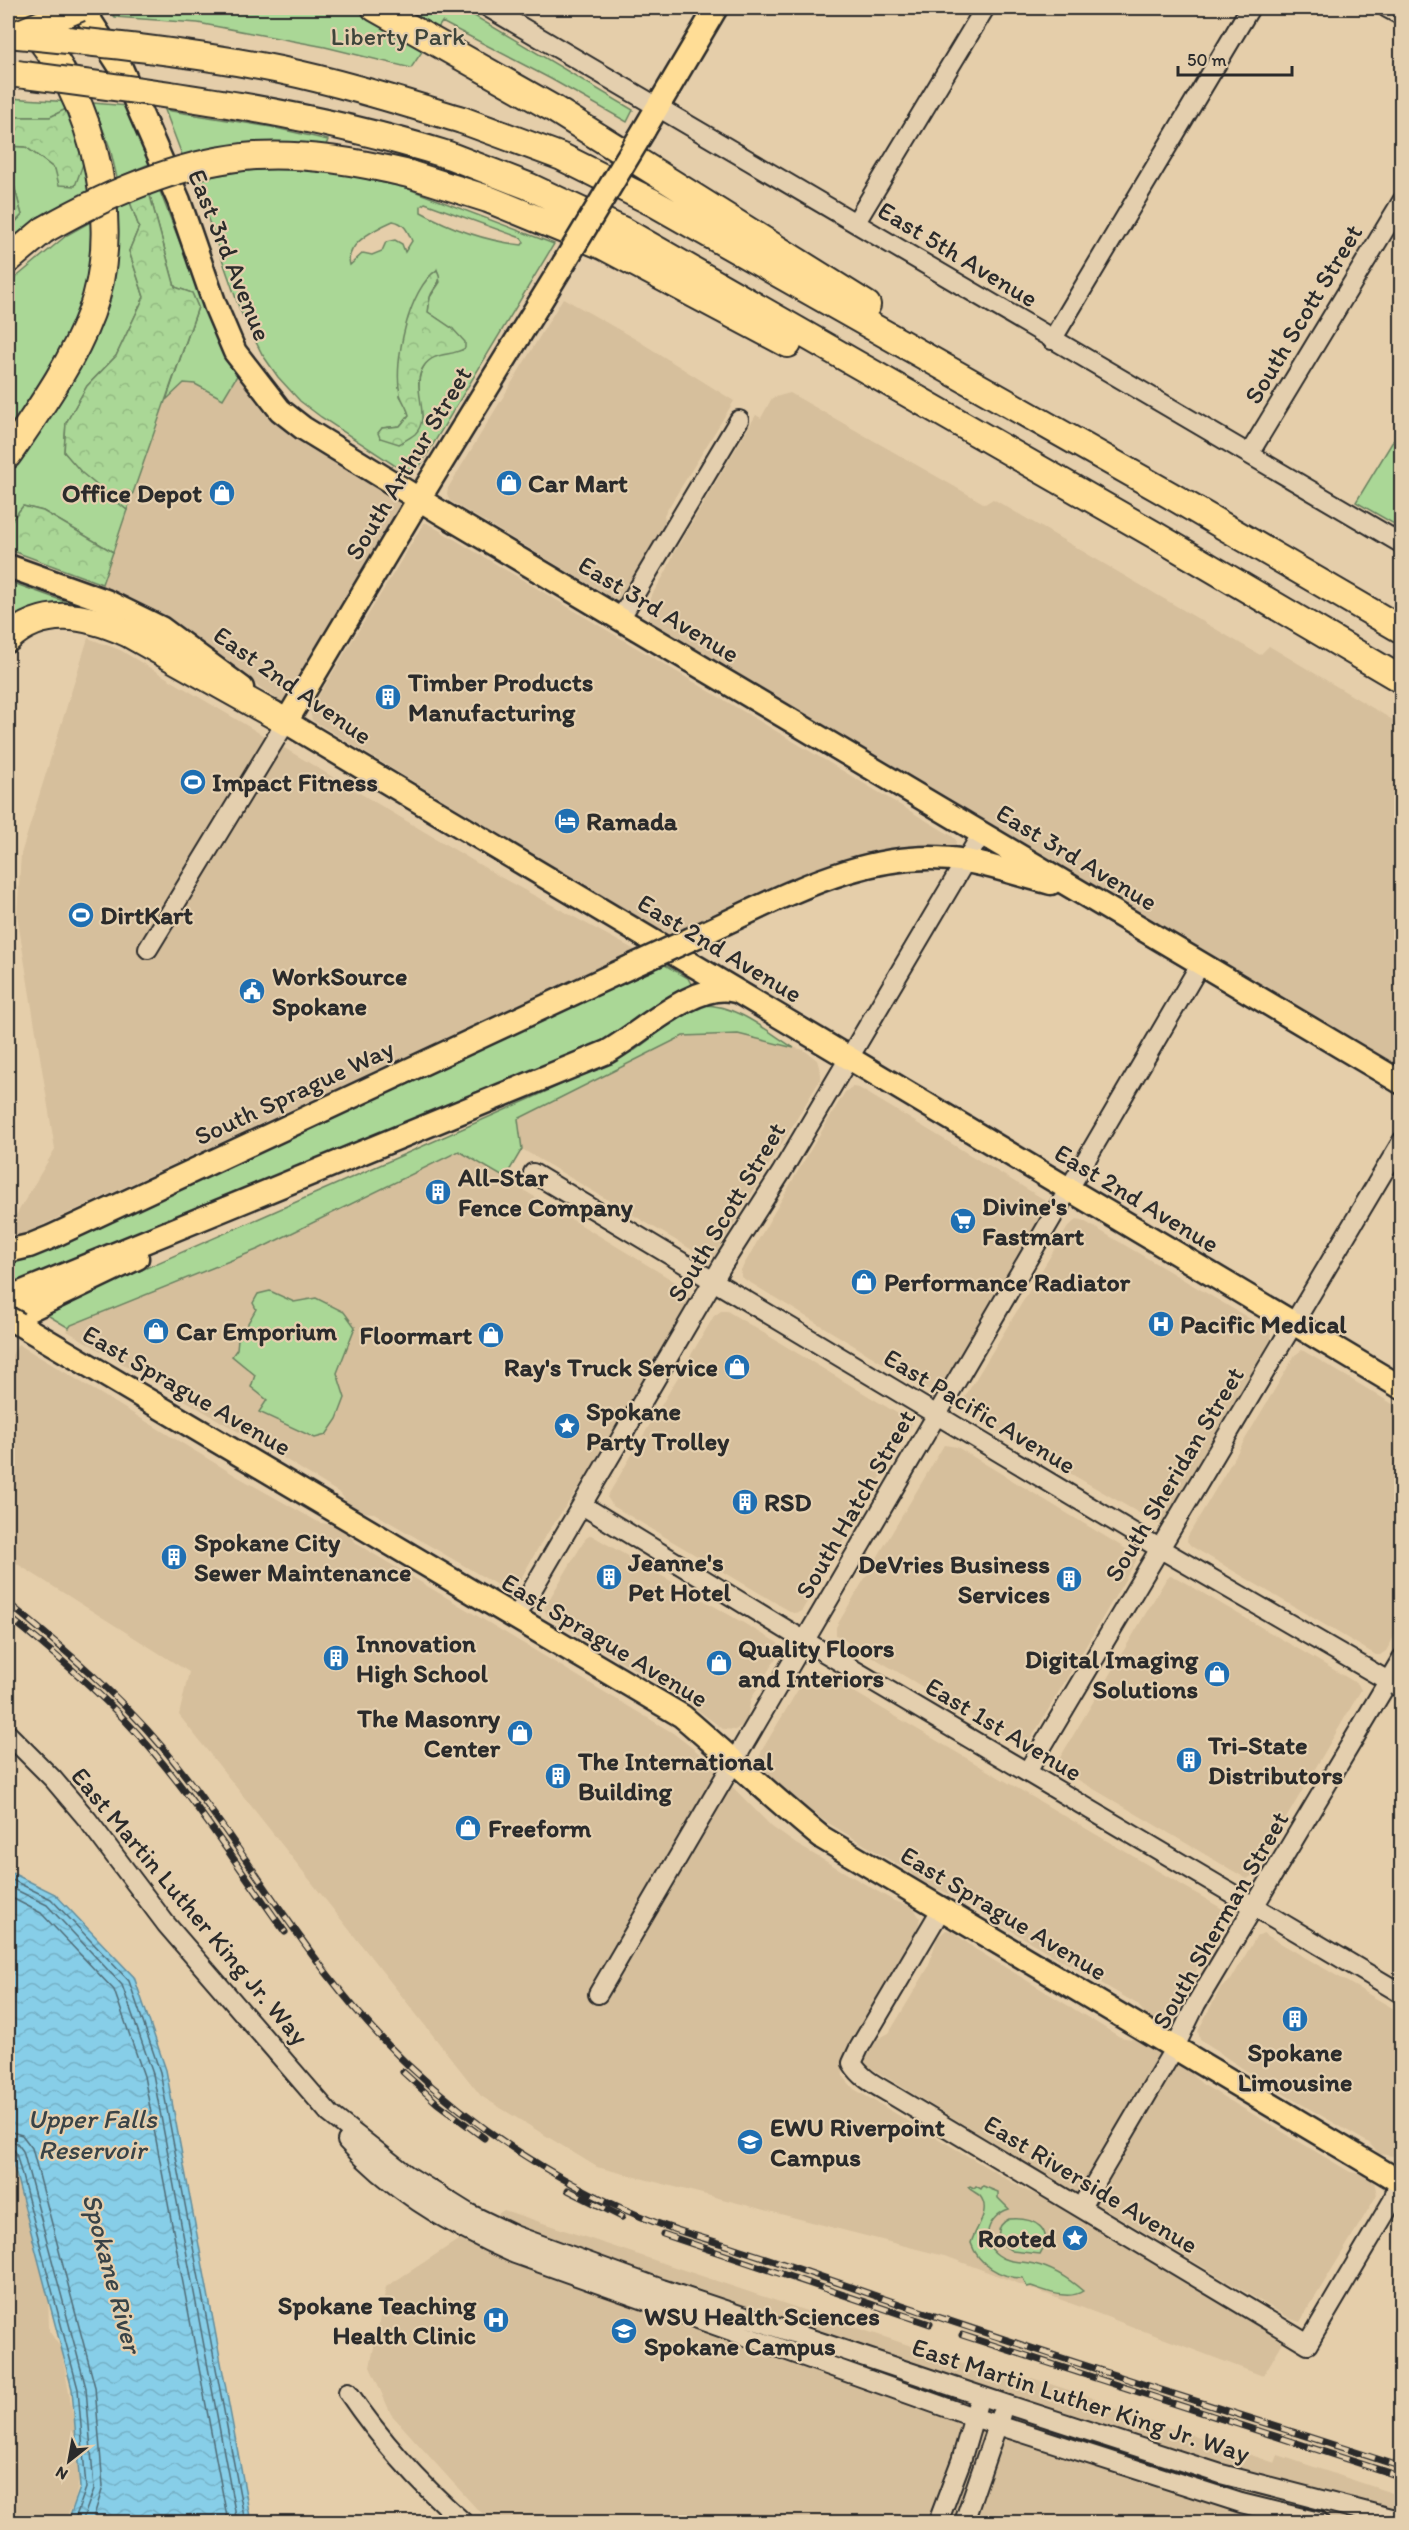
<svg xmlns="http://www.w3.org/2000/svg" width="1409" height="2530" font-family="Itim,sans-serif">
	<defs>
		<pattern id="forest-crowns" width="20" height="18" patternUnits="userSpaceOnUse" patternTransform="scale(1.5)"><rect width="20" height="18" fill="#aad796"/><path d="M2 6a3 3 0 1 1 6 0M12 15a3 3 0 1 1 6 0" fill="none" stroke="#92b981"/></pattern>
		<pattern id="water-waves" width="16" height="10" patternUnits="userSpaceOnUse" patternTransform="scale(1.5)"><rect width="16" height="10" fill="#87cee8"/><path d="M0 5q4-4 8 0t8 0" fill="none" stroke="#75b1c7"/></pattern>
	</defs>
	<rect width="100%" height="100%" fill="#e5ceaa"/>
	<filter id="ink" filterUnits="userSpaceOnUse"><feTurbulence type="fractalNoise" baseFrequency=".0167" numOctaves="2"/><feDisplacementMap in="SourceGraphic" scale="12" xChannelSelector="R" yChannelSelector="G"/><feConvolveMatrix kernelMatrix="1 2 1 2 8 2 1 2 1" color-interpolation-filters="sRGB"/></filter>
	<g filter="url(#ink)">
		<path fill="#d6bf9c" d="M563 298 637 340 734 401 664 515 666 524 619 602 450 501 447 495 448 488Z
			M238 374 300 439 399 503 401 506 286 698 282 701 277 699 164 622 101 588 166 400 184 383H195L223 399Z
			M790 393 985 504 993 499 1260 655 1269 646 1401 725V1067L648 620 651 615 649 610 650 598 666 572 675 551 756 415 761 418 772 398Z
			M424 523H427L952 836 956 840 955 847 671 938 312 720 310 710Z
			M88 638 120 650 502 878 635 950 8 1241V1229L55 1149 17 915 21 854Z
			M738 1034 804 1050 817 1060 821 1074 820 1080 713 1258 704 1257 522 1149 518 1120 683 1036Z
			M852 1087 859 1088 1045 1200 1047 1205 1044 1213 943 1386 937 1390H927L741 1277V1270L802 1164 845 1092Z
			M459 1151 687 1289 690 1294 689 1302 583 1481 542 1541 515 1589 509 1592 374 1513 360 1512 349 1506 341 1494 288 1461 67 1331 71 1325 259 1249Z
			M1077 1219 1082 1220 1269 1330 1271 1335V1340L1163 1522 1158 1524 969 1415 963 1406V1400L1068 1227Z
			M721 1311H727L910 1421 912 1424 801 1612 793 1613 613 1506 607 1497 714 1316Z
			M18 1344 238 1477 320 1523 334 1525 346 1532 357 1544 673 1733 700 1754 772 1827 796 1844 894 1901 913 1907 920 1918 918 1928 842 2060 843 2076 854 2089 1027 2191 1035 2194 1044 2192 1057 2200 1068 2188 866 2065 865 2061 876 2040 889 2033 928 1968 937 1938 946 1930 952 1931 975 1949 1120 2037 1137 2040 1191 2073 1202 2084 1350 2172 1366 2175 1374 2181 1377 2195 1300 2322 1291 2319 1092 2201 1084 2216 1283 2342 1263 2376 948 2257 597 2167 481 2096 179 1715 189 1672 8 1558V1362Z
			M1302 1350 1401 1409V1624L1386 1651 1380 1655H1376L1191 1546 1187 1541 1188 1536 1295 1355Z
			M944 1445 957 1447 1136 1555V1561L1028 1744 1023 1747 836 1635V1627Z
			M591 1535 778 1643 779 1653 751 1699 747 1719 743 1725 735 1730 723 1729 679 1696 548 1617 544 1608 586 1538Z
			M1170 1576 1177 1578 1358 1684 1361 1690 1253 1875 1247 1879 1058 1768V1761L1165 1581Z
			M815 1669 1226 1911V1919L1172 2014 1161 2022 1150 2020 1137 2004 941 1890 929 1889 919 1883 910 1872 805 1809 767 1776 760 1768 759 1760 762 1750 808 1673Z
			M1263 1933 1401 2013V2134L1398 2152 1393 2156 1379 2154 1369 2143 1263 2082 1200 2040 1198 2031 1221 1987 1231 1980 1256 1937Z
			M8 2143 48 2289 49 2331 61 2348 82 2466 74 2504 63 2522H8Z
			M504 2210 1022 2383 1032 2378 1099 2400 1119 2411 1275 2463 1278 2455 1401 2496V2522H493L476 2508 391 2414 370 2367 386 2287Z"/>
		<path fill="#aad796" stroke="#6a8160" stroke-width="1.5" fill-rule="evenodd" d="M106 8H461L633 110 627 122 551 79 442 22 411 68 325 47 198 23 115 17Z
			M8 98 71 102 97 187 50 214 8 245V230L22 215 13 182 8 181V146L26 147 55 169 68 108 50 117H8Z
			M93 103 128 106 149 164 117 178 110 148Z
			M165 110 271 127 328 140 326 145 276 143 182 155Z
			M280 168 336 172 406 188 554 244 420 466 411 469 397 467 321 417 300 401 278 377 262 354 240 310 194 179 244 171ZM425 203 521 238 524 242 522 245C487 241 452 229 421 212V206ZM393 221C405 223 408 232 412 241L405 252 402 244 395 240 386 242 382 251 372 255 363 253 350 265C344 244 377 228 393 221ZM437 270 440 282 430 297 428 312 453 329 462 350C454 352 444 352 437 355 412 366 419 395 422 417L380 438 382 428 400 426 409 415 406 405 400 396Z
			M159 189 213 327 238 374 223 399 195 384 184 383 166 400 198 307 192 293 175 287 149 192Z
			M129 199 139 227 129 251 144 297 116 356 87 386 66 423 64 452 83 473 127 510 113 552 43 511 23 506 8 525V473L53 407 92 342 105 311 113 278 117 204Z
			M101 216 88 302 8 442V284L67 235Z
			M1401 428V528L1356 502Z
			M8 580 16 584 83 608 8 626Z
			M665 965 688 978 691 984 688 989 648 1018 582 1054 388 1130 8 1289V1259Z
			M704 1005C737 1005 767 1031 794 1048L738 1034 683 1036 518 1119 522 1149 505 1178 459 1151 259 1249 71 1325 69 1328 44 1313 532 1098 635 1050 677 1019Z
			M270 1291 294 1302 316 1298 344 1312 355 1327 337 1373 345 1398 337 1419 326 1435 315 1438 259 1412 267 1400 251 1387 255 1375 232 1356 237 1349 238 1339 248 1330V1323L256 1309 253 1303 258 1294Z
			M970 2186 974 2188 976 2186 981 2189 983 2186 998 2192V2198L1009 2209C989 2215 978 2241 998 2255 1008 2263 1022 2261 1034 2264 1053 2268 1068 2278 1083 2291 1068 2301 1047 2291 1031 2286L1027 2287 1023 2278C1000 2278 978 2264 971 2243 975 2228 992 2211 980 2196 977 2193 971 2191 968 2187Z
			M1009 2219C1035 2217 1055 2229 1040 2254L1012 2251 1000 2243C997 2233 998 2224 1009 2219Z"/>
		<path fill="url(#forest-crowns)" stroke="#6a8160" stroke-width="1.5" d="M68 108 86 156 75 186 59 185 55 169 26 147 8 146V117H50Z
			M8 181 13 182 22 215 8 230Z
			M149 192 175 287 192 293 198 307 127 510 82 473 64 452 66 423 87 386 116 356 144 297 129 251 139 227 129 199Z
			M437 270C444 282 434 286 430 297 429 301 429 307 428 312L453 329 465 342V348C452 357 434 351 424 366 409 387 433 416 415 434 410 438 404 441 399 444L380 438 378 433 382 428 400 426 409 415C407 407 402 401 400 394 393 362 409 288 437 270Z
			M23 506 43 511 113 552 102 584 10 550 8 525Z"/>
		<path fill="url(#water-waves)" stroke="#628d9c" stroke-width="1.5" d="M8 1871 55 1894 134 1977 166 2070 251 2522H68L80 2488 72 2389 8 2144Z"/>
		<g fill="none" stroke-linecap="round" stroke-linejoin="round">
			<path stroke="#506c77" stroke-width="1.5" d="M8 1878 51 1899 129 1981 160 2072 245 2522
				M8 1886 47 1905 122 1985 153 2074 237 2522
				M8 1896 41 1913 114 1990 144 2076 228 2522
				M8 2131 22 2135 32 2148 95 2387 103 2487 92 2522
				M8 2140 17 2143 23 2151 86 2388 94 2489 82 2522
				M8 2148 13 2149 16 2153 78 2389 86 2488 74 2522"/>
			<defs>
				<path id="minor" d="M489 8 1402 544
					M1387 8 1402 16
					M856 222 985 8
					M1052 340 1250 8
					M1249 454 1402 201
					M620 619 739 420
					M148 949 286 722
					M533 1173 1159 1548 1402 1689
					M582 1505 805 1641 1402 1994
					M515 1619 723 1264 781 1173 982 833
					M8 1734 53 1779 87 1819 166 1924 330 2114 407 2175 468 2213 514 2235 662 2289 1005 2404 1221 2474 1402 2521
					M1027 1772 1402 1141
					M942 1908 859 2048 852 2063C861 2078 875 2085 889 2093L1308 2344 1393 2200 1402 2171
					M598 1994 1201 963
					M347 2141C393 2192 453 2227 515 2254L973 2417 1241 2503 1319 2522
					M1081 2207 1174 2049 1196 2004 1402 1658
					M348 2392C381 2441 419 2483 463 2522
					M938 2522 961 2461 977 2406
					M964 2522 1001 2414"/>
				<path id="major" d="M82 8 121 68 179 201 215 305 235 352 280 410 303 428 440 512 1402 1083
					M644 130 716 8
					M8 566 106 601 161 628 242 688
					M273 712 286 722 1402 1388
					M286 722 419 499 564 263
					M691 939C776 901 869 844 966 861 994 866 1023 876 1051 883
					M8 1251 29 1246 51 1237 632 966
					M8 1298 607 1052C641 1033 696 980 735 991
					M8 1320 137 1258
					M19 1324 682 1716C729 1756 773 1798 821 1837L1402 2183"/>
				<path id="highway" d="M375 8 554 109 867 305
					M462 120 562 157 652 202 1170 495 1402 630
					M448 155 528 186 624 231 1155 535 1402 680
					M409 174 488 199 603 246 788 344
					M8 260 44 230
					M8 455C38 411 72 364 91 313 127 217 89 72 9 8
					M8 639C43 606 86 615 127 633L286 722"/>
			</defs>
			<use href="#minor" stroke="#2b2b2b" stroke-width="22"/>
			<use href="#major" stroke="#2b2b2b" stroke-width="27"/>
			<use href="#highway" stroke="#2b2b2b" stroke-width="30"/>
			<use href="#minor" stroke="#e4cfae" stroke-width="18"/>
			<use href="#major" stroke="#ffdd96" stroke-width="22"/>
			<use href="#highway" stroke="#ffdd96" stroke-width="26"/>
			<defs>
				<path id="rail" d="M8 1603C72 1655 134 1708 184 1774 259 1871 317 1978 407 2064 478 2131 566 2188 657 2223 683 2233 711 2240 738 2249 779 2262 819 2276 859 2290 1039 2353 1221 2408 1402 2467
					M8 1616C48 1648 87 1681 123 1718 185 1783 233 1860 285 1932
					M403 2072 437 2103 484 2138
					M568 2190 622 2217
					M663 2234 930 2324
					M962 2335 1402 2477"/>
			</defs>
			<use href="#rail" stroke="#2b2b2b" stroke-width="7"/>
			<use href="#rail" stroke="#e4cfae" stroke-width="4.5" stroke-dasharray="14" stroke-linecap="butt"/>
			<defs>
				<path id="major-bridge" d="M564 263 644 130
					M632 966 691 939
					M8 1318 19 1324"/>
				<path id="highway-bridge" d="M8 34C99 43 190 52 280 70 342 83 402 102 462 120
					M17 34 80 8
					M17 74C163 93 307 111 448 155
					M44 230C107 194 182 161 255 156 307 153 358 162 409 174"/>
			</defs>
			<use href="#major-bridge" stroke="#2b2b2b" stroke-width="27" stroke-linecap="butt"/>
			<use href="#highway-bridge" stroke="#2b2b2b" stroke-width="30" stroke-linecap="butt"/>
			<use href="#major-bridge" stroke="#ffdd96" stroke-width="22"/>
			<use href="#highway-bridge" stroke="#ffdd96" stroke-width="26"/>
		</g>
	</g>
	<defs>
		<symbol id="shop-disc" viewBox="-11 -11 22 22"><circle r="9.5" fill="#1f6fb2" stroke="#e4cfae"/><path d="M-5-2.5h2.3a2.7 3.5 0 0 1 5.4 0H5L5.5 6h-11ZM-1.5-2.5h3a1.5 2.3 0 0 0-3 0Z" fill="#fff"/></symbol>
		<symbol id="building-disc" viewBox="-11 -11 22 22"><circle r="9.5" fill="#1f6fb2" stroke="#e4cfae"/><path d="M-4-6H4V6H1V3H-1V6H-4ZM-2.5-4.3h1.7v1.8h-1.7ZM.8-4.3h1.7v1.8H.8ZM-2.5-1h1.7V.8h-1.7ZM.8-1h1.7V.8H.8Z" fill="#fff"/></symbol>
		<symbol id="stadium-disc" viewBox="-11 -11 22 22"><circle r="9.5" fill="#1f6fb2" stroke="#e4cfae"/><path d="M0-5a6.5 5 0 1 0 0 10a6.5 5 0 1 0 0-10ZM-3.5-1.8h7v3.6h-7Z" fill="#fff"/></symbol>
		<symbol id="hotel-disc" viewBox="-11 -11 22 22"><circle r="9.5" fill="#1f6fb2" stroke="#e4cfae"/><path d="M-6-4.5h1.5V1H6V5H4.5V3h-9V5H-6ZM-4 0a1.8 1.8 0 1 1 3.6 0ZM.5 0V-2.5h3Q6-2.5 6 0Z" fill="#fff"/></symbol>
		<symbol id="civic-disc" viewBox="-11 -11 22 22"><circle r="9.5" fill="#1f6fb2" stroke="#e4cfae"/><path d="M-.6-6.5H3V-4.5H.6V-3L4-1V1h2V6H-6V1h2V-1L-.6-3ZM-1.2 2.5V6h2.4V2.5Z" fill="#fff"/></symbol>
		<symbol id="supermarket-disc" viewBox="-11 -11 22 22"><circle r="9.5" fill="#1f6fb2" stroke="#e4cfae"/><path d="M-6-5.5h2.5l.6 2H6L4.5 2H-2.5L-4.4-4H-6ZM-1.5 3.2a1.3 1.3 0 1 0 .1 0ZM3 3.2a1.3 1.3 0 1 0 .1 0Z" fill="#fff"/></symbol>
		<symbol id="hospital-disc" viewBox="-11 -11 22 22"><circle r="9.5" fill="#1f6fb2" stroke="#e4cfae"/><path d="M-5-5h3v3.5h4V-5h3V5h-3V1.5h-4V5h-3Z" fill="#fff"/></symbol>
		<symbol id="sight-disc" viewBox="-11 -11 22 22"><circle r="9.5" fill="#1f6fb2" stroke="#e4cfae"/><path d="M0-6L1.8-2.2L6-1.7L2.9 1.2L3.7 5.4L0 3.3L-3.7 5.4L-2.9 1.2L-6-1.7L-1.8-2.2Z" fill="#fff"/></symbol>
		<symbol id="university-disc" viewBox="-11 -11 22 22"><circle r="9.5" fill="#1f6fb2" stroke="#e4cfae"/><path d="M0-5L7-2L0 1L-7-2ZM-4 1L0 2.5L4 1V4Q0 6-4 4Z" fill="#fff"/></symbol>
	</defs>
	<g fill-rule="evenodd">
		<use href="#shop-disc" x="494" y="468" width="30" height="30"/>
		<use href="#shop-disc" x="207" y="478" width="30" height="30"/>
		<use href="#building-disc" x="373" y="682" width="30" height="30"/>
		<use href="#stadium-disc" x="178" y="767" width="30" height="30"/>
		<use href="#hotel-disc" x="552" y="806" width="30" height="30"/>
		<use href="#stadium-disc" x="66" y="900" width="30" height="30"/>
		<use href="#civic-disc" x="237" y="976" width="30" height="30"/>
		<use href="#building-disc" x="423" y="1177" width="30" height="30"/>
		<use href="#supermarket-disc" x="948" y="1206" width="30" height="30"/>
		<use href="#shop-disc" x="849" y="1267" width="30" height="30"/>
		<use href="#hospital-disc" x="1146" y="1309" width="30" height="30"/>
		<use href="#shop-disc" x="141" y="1316" width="30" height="30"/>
		<use href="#shop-disc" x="476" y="1320" width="30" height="30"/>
		<use href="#shop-disc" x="722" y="1352" width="30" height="30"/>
		<use href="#sight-disc" x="552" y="1411" width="30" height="30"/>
		<use href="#building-disc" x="730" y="1487" width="30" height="30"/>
		<use href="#building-disc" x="159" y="1542" width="30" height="30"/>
		<use href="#building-disc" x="594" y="1562" width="30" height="30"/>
		<use href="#building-disc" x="1054" y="1564" width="30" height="30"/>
		<use href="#building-disc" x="321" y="1643" width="30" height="30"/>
		<use href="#shop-disc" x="704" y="1648" width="30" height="30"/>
		<use href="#shop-disc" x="1202" y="1659" width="30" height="30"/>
		<use href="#shop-disc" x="505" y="1718" width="30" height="30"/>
		<use href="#building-disc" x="1174" y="1745" width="30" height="30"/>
		<use href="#building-disc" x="543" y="1761" width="30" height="30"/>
		<use href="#shop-disc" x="453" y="1813" width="30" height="30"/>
		<use href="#building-disc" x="1280" y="2004" width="30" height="30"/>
		<use href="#university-disc" x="735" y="2127" width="30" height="30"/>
		<use href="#sight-disc" x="1060" y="2223" width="30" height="30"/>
		<use href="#hospital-disc" x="481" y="2305" width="30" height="30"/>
		<use href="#university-disc" x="609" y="2316" width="30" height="30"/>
	</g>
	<g text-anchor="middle" stroke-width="4.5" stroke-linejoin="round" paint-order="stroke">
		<g font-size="26" fill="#3e453b" stroke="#e4cfae">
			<text x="398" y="45">Liberty Park</text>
		</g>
		<g font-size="26" fill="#2b2b2b" stroke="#e4cfae">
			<text transform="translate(958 254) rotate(31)" y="9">East 5th Avenue</text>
			<text transform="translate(230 255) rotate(68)" y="9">East 3rd Avenue</text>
			<text transform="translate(1303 314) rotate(-59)" y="9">South Scott Street</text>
			<text transform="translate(408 463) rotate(-59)" y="9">South Arthur Street</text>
			<text transform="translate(659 609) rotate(31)" y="9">East 3rd Avenue</text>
			<text transform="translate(293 685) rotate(35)" y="9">East 2nd Avenue</text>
			<text transform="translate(1077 857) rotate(31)" y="9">East 3rd Avenue</text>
			<text transform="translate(720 948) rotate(31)" y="9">East 2nd Avenue</text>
			<text transform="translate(294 1092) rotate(-25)" y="9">South Sprague Way</text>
			<text transform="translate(1137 1198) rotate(31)" y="9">East 2nd Avenue</text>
			<text transform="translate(726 1212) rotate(-59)" y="9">South Scott Street</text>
			<text transform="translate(187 1390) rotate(30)" y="9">East Sprague Avenue</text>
			<text transform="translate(980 1411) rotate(31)" y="9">East Pacific Avenue</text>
			<text transform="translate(1174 1474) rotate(-59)" y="9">South Sheridan Street</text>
			<text transform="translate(855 1504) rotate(-60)" y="9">South Hatch Street</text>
			<text transform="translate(605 1640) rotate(31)" y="9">East Sprague Avenue</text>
			<text transform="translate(1004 1729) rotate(31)" y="9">East 1st Avenue</text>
			<text transform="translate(190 1906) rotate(50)" y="9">East Martin Luther King Jr. Way</text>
			<text transform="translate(1004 1913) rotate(31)" y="9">East Sprague Avenue</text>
			<text transform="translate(1220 1920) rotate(-60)" y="9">South Sherman Street</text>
			<text transform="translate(1091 2184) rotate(31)" y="9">East Riverside Avenue</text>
			<text transform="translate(1081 2400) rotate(18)" y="9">East Martin Luther King Jr. Way</text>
		</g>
		<g font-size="26" font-weight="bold" fill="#2b2b2b" stroke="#e4cfae" text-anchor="start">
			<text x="528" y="492">Car Mart</text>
			<text x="202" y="502" text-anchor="end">Office Depot</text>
			<text x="408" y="691">Timber Products<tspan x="408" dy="30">Manufacturing</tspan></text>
			<text x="212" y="791">Impact Fitness</text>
			<text x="586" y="830">Ramada</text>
			<text x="100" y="924">DirtKart</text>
			<text x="272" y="985">WorkSource<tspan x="272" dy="30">Spokane</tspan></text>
			<text x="458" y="1186">All-Star<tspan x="458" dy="30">Fence Company</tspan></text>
			<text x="982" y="1215">Divine's<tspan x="982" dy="30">Fastmart</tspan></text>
			<text x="884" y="1291">Performance Radiator</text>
			<text x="1180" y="1333">Pacific Medical</text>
			<text x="176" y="1340">Car Emporium</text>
			<text x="472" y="1344" text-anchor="end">Floormart</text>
			<text x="718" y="1376" text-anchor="end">Ray's Truck Service</text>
			<text x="586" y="1420">Spokane<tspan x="586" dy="30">Party Trolley</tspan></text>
			<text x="764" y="1511">RSD</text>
			<text x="194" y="1551">Spokane City<tspan x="194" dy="30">Sewer Maintenance</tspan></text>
			<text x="628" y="1571">Jeanne's<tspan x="628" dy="30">Pet Hotel</tspan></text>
			<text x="1050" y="1573" text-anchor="end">DeVries Business<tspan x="1050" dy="30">Services</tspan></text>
			<text x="356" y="1652">Innovation<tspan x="356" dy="30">High School</tspan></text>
			<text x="738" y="1657">Quality Floors<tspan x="738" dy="30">and Interiors</tspan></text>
			<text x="1198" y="1668" text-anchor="end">Digital Imaging<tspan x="1198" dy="30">Solutions</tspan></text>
			<text x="500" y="1727" text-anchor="end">The Masonry<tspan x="500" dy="30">Center</tspan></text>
			<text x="1208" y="1754">Tri-State<tspan x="1208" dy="30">Distributors</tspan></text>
			<text x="578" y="1770">The International<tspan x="578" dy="30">Building</tspan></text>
			<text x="488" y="1837">Freeform</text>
			<text x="1295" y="2061" text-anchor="middle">Spokane<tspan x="1295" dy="30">Limousine</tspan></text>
			<text x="770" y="2136">EWU Riverpoint<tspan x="770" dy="30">Campus</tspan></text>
			<text x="1056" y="2247" text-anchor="end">Rooted</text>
			<text x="476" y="2314" text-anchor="end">Spokane Teaching<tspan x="476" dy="30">Health Clinic</tspan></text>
			<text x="644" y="2325">WSU Health Sciences<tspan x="644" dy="30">Spokane Campus</tspan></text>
		</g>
		<g font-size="27" font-style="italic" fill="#394347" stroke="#e4cfae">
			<text x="92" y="2128">Upper Falls<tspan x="92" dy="31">Reservoir</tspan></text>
			<text transform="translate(112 2273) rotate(75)" y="9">Spokane River</text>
		</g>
	</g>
	<rect width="1409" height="2530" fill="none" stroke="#e4cfae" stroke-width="30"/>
	<rect x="15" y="15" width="1379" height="2500" fill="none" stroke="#2b2b2b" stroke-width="2" filter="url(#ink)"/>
	<g transform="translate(69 2461) rotate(211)" stroke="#e4cfae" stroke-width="4.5" paint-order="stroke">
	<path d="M0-4.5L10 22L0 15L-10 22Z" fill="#2b2b2b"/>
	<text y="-9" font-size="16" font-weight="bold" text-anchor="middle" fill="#2b2b2b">N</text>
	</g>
	<path d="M1178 66v9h114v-9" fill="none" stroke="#2b2b2b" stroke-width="3"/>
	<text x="1187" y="66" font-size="18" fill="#2b2b2b" stroke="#e4cfae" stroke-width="4.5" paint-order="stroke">50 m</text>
</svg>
